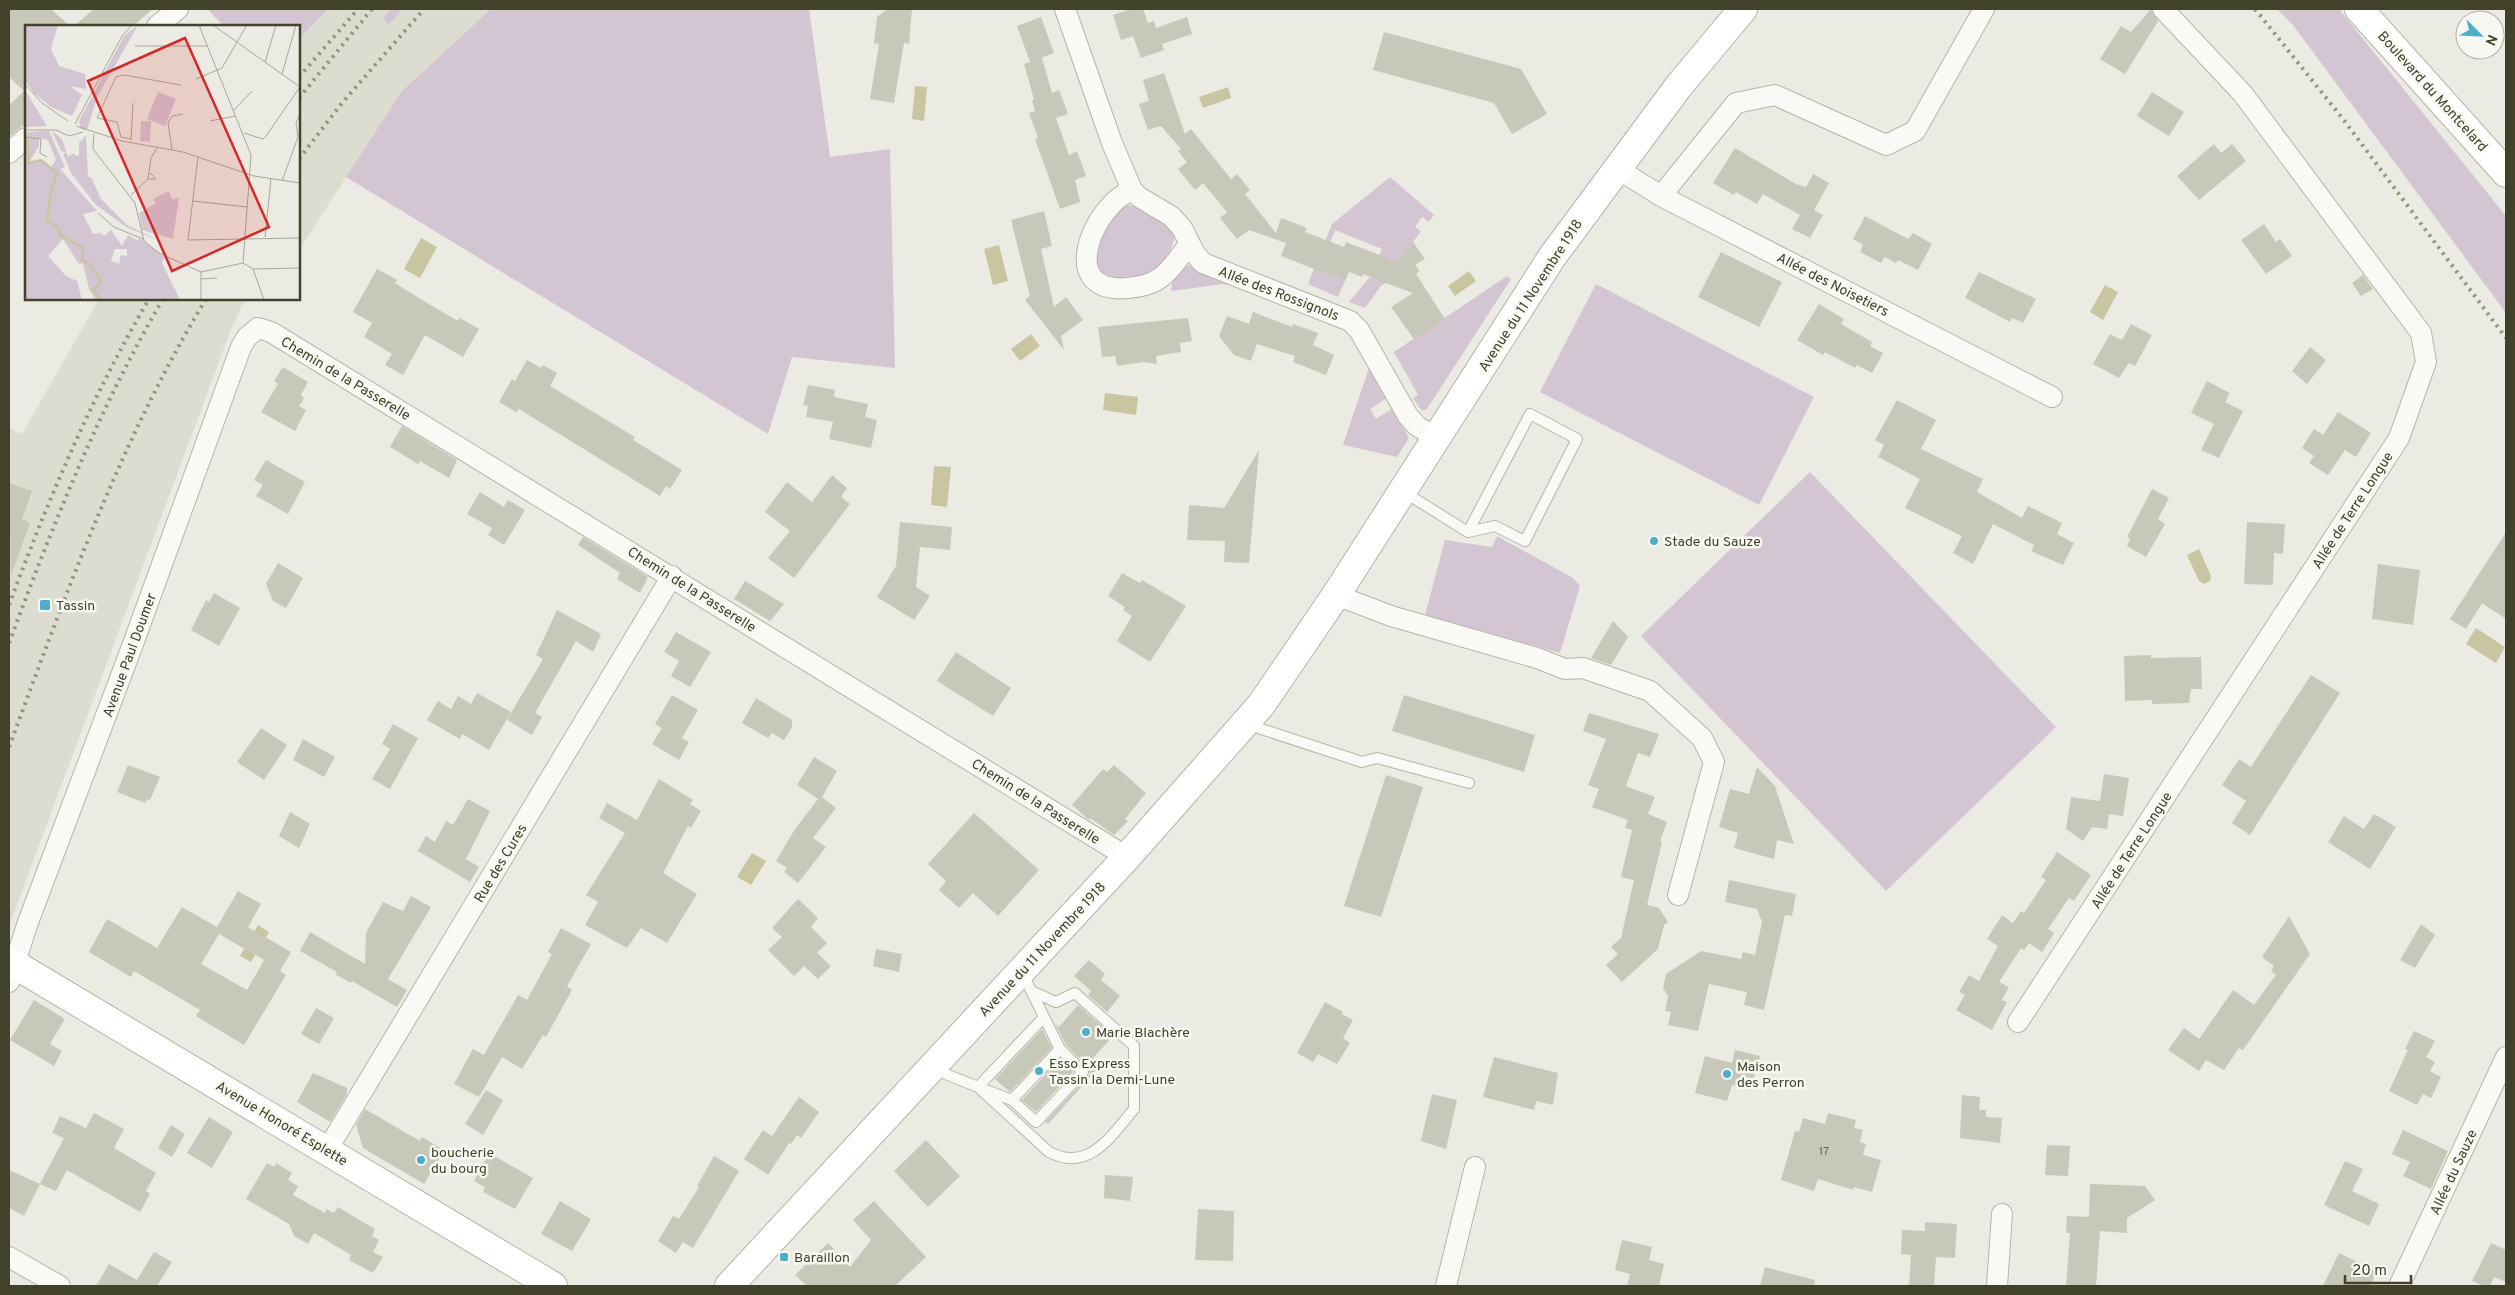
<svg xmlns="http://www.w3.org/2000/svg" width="2515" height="1295" font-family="Overpass,sans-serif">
	<rect width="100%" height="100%" fill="#ebebe3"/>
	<path fill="#dcdcd1" d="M328 9H491L402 91 299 250V39Z
		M99 299H249L243 304 232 327 9 926V428L22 434Z"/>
	<path fill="#d4c5d2" d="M207 9H328L299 39V26H224Z
		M391 9H403L388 25 384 18Z
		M491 9H809L830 157 890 149 895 368 792 357 768 434 346 177 402 91Z
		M2277 9H2339L2506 216V313L2293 25Z
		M1390 177 1434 215 1429 222 1422 217 1415 227 1421 231 1365 308 1349 302 1370 277 1382 249 1335 230 1319 271 1345 281 1338 297 1308 284 1332 224Z
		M1124 205C1141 205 1166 222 1175 235 1168 275 1126 295 1094 266 1097 235 1101 226 1124 205Z
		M1183 265 1193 266 1234 285 1223 284 1171 291 1173 279Z
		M1507 276 1511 279 1427 409 1422 411 1413 398 1418 395 1394 352Z
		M1596 284 1814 397 1759 505 1540 392Z
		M1370 365 1388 397 1370 409 1376 419 1393 408 1409 438 1397 457 1343 445Z
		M1810 472 2056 727 1886 891 1641 636Z
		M1497 536 1573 578 1580 586 1560 653 1425 615 1445 540 1492 547Z"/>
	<path fill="#c9c5a0" d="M915 86 927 87 924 121 912 119Z
		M1228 87 1231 98 1203 108 1199 97Z
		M421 238 437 247 420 278 404 269Z
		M999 245 1008 281 993 285 984 249Z
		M1469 271 1476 281 1455 296 1448 286Z
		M2105 285 2118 292 2103 320 2090 312Z
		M1031 334 1040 346 1020 361 1011 349Z
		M1105 393 1138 397 1136 415 1103 410Z
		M934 466 951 467 947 507 931 505Z
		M2199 549 2211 576 2210 581 2204 584 2199 581 2187 555Z
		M2476 628 2505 647 2496 663 2466 644Z
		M752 853 766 861 751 885 737 877Z
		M258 925 269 932 251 962 240 956Z"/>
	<path fill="#c7c7ba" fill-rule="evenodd" d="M9 9H51L70 26H26V123L9 137V105L24 91 9 77Z
		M94 9H153L133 26H74Z
		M887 9H912L909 44 904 43 894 103 870 99 879 44 874 43 877 17Z
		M1131 9H1143L1148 23 1154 21 1156 28 1187 17 1192 34 1162 44 1164 50 1141 58 1133 36 1121 40 1113 15Z
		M2151 9 2158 21 2125 74 2100 59 2121 26 2131 32Z
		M1041 17 1054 53 1039 59 1042 58 1052 93 1059 90 1068 114 1056 118 1069 155 1077 151 1086 176 1075 180 1080 202 1060 209 1035 139 1038 138 1029 113 1035 111 1032 100 1034 99 1024 64 1030 62 1017 26Z
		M1384 32 1521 69 1547 114 1512 134 1494 103 1373 70Z
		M1164 73 1185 134 1191 129 1231 179 1237 174 1250 190 1245 194 1276 233 1281 218 1307 228 1305 232 1344 247 1346 242 1398 262 1413 242 1425 259 1415 265 1420 271 1416 274 1445 319 1414 339 1391 307 1413 293 1386 283 1381 285 1383 282 1363 274 1362 277 1349 272 1345 281 1281 256 1286 243 1249 230 1237 239 1220 218 1227 212 1203 183 1195 190 1178 169 1187 162 1178 151 1181 149 1161 126 1148 130 1139 104 1149 101 1143 80Z
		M2152 92 2184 112 2169 136 2137 116Z
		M2214 144 2221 153 2232 144 2246 161 2199 200 2177 176Z
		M1735 148 1796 184 1806 187 1813 174 1829 183 1814 210 1823 215 1810 238 1792 229 1800 215 1763 194 1757 204 1736 192 1734 195 1713 183Z
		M1044 211 1052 246 1041 249 1054 307 1066 297 1083 320 1061 336 1064 350 1025 300 1030 296 1011 220Z
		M1865 216 1908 239 1913 233 1932 244 1918 270 1898 260 1896 263 1885 257 1881 263 1860 252 1863 245 1853 239Z
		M2264 224 2276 242 2280 239 2292 256 2266 274 2241 240Z
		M1721 252 1782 282 1759 327 1698 297Z
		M377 269 397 280 395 283 422 300 458 321 460 318 479 329 463 357 425 335 403 375 385 365 392 354 364 337 372 323 353 312Z
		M1979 272 2036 299 2023 323 2012 318 2010 322 1965 298Z
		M2363 275 2373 289 2361 296 2352 283Z
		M1819 304 1844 319 1841 324 1872 342 1870 346 1883 353 1872 373 1857 365 1855 368 1825 352 1823 355 1797 340Z
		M1253 312 1292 327 1293 324 1318 333 1313 345 1334 355 1326 375 1293 362 1295 356 1257 344 1251 361 1234 355 1219 336 1227 316 1249 324Z
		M1188 318 1192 341 1180 343 1181 352 1156 356 1157 364 1143 362 1117 366 1115 356 1102 357 1098 327Z
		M2131 324 2152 335 2135 366 2129 363 2119 378 2093 364 2110 334 2122 340Z
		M2310 347 2326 360 2307 384 2292 371Z
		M527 360 541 368 543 365 557 373 550 386 635 437 633 440 682 470 670 489 666 486 660 496 519 409 516 412 499 402 512 379 515 381Z
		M283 367 308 382 301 395 304 398 299 406 306 410 295 431 261 412 278 384 274 381Z
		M2207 381 2230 393 2225 402 2243 411 2219 458 2201 450 2214 424 2191 413Z
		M808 385 835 390 834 397 868 404 865 417 877 420 871 448 829 439 833 422 806 417 808 406 803 405Z
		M1897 400 1936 420 1921 449 1983 479 1977 492 2022 518 2028 506 2062 523 2057 534 2074 543 2063 565 2031 551 2034 545 1993 524 1973 564 1953 553 1962 536 1905 508 1920 479 1878 457 1884 445 1875 440Z
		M2338 412 2371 433 2356 457 2345 450 2328 475 2309 463 2314 456 2302 448 2314 429 2323 435Z
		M402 426 457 460 449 478 420 461 418 464 390 447Z
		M1259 450 1249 563 1224 562 1225 541 1187 540 1189 505 1224 508Z
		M266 460 305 482 288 514 256 496 263 485 254 480Z
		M832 475 847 488 841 497 850 504 794 578 768 558 790 531 765 512 787 482 812 502Z
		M9 483 32 491 22 519 30 523 11 575Z
		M2152 489 2169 498 2158 519 2165 524 2146 557 2127 546 2130 539 2127 537Z
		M480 492 504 507 508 500 525 510 504 545 488 535 492 528 467 514Z
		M900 522 952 527 950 550 920 547 916 587 930 596 914 620 877 597 896 566Z
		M2247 522 2285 524 2283 554 2274 553 2273 585 2244 584Z
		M2506 532V619L2482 603 2466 629 2450 619Z
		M583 537 648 577 640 593 617 579 620 573 578 545Z
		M278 563 303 578 286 608 273 601 266 584Z
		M2378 564 2420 570 2413 625 2372 619Z
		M1122 573 1140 583 1142 580 1186 606 1150 662 1117 641 1132 616 1123 610 1125 607 1108 596Z
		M745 581 784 604 770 621 734 599Z
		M214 593 240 608 219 646 191 630 206 600 209 602Z
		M557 610 601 634 593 652 576 641 535 713 542 717 532 735 507 720 543 659 536 655Z
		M1613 621 1628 637 1611 665 1591 658Z
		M676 632 711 652 690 687 671 676 679 661 664 652Z
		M956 652 1011 688 993 716 937 681Z
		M2151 655V658L2201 657 2202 689H2191L2189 703 2152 704V700L2125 701 2124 656Z
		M2311 675 2340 693 2250 835 2232 823 2246 801 2222 785 2239 759 2251 767Z
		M477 693 511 712 489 750 462 734 460 739 427 720 438 701 451 709 458 696 471 704Z
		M672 695 698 710 682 738 689 742 679 760 652 744 662 728 655 724Z
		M1404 695 1535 735 1524 772 1392 731Z
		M756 698 792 720V727L784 740 772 733 768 738 742 723Z
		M1589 713 1659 734 1650 757 1638 753 1626 786 1655 797 1648 814 1667 822 1660 841 1662 842 1647 905 1659 908 1668 922 1664 925 1658 949 1622 982 1606 965 1618 954 1611 947 1621 938 1634 880 1621 877 1632 830 1625 828 1628 820 1592 807 1599 789 1588 785 1606 739 1583 731Z
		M393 724 418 738 390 789 372 779 390 749 382 744Z
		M261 728 287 745 264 780 237 762Z
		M303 739 335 757 324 777 293 760Z
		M814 757 837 771 822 797 836 808 813 838 826 847 798 883 784 872 787 868 776 861 795 829 818 799 797 785Z
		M128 765 160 777 150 800 147 799 145 803 117 792Z
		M1114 765 1146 793 1125 819 1128 821 1114 835 1090 818 1089 820 1072 805 1103 769 1107 772Z
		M1757 767 1775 786 1794 844 1777 840 1774 859 1734 848 1738 833 1719 827 1730 789 1749 794Z
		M2104 774 2129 778 2123 816 2109 814 2107 829 2092 827 2083 841 2066 829 2071 797 2100 801Z
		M1386 775 1423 787 1381 917 1344 906Z
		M659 779 693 800 690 804 701 811 691 828 688 826 663 873 697 894 667 943 641 928 627 948 585 925 598 902 586 895 625 833 599 818 607 803 637 820Z
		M468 799 490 811 466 859 479 867 470 882 418 851 426 836 435 842 446 821 453 825Z
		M290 812 310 824 299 848 279 836Z
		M974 813 1039 870 998 916 973 893 959 908 939 890 946 881 928 864Z
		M2374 814 2396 827 2370 869 2328 842 2344 816 2364 829Z
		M2057 852 2091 875 2074 901 2069 898 2048 929 2054 933 2042 952 2029 943 2024 950 2021 948 1999 982 2009 987 2002 1000 2007 1002 1992 1030 1956 1010 1965 995 1959 992 1969 975 1979 981 1998 946 1987 939 2002 915 2013 923 2021 911 2024 913 2046 880 2041 877Z
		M1729 880 1796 894 1792 916 1785 915 1764 1010 1744 1005 1747 992 1709 984 1698 1031 1668 1025 1671 1012 1665 1011 1668 996 1663 988 1666 974 1701 951 1741 959 1743 952 1755 955 1762 922 1757 909 1725 902Z
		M238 891 261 904 248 927 291 952 280 971 286 975 244 1045 196 1016 200 1010 134 971 131 977 89 952 107 919 157 948 182 907 217 927ZM219 934 264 960 247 990 201 964Z
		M411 896 431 907 388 979 407 990 397 1007 352 981 351 983 335 974 337 972 300 951 310 932 365 964 366 933 383 902 403 911Z
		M798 899 818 918 811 927 827 943 817 953 831 966 818 979 804 966 794 976 768 950 782 937 772 928Z
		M2289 916 2310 954 2243 1050 2239 1048 2224 1070 2206 1060 2199 1071 2168 1050 2184 1028 2199 1039 2233 990 2254 1005 2276 975 2271 971 2274 966 2262 957Z
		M2421 924 2435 935 2415 968 2400 960Z
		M561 928 591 944 567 986 572 990 546 1037 543 1035 522 1069 502 1057 479 1097 454 1084 473 1049 484 1055 518 995 527 1000 552 954 548 952Z
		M876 949 902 954 899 972 873 966Z
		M1089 960 1105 974 1100 981 1101 980 1120 996 1107 1012 1088 995 1091 991 1074 976Z
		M34 1000 65 1019 50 1044 62 1051 54 1066 10 1040Z
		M1325 1002 1343 1012 1342 1014 1353 1020 1343 1038 1350 1043 1337 1064 1318 1054 1313 1062 1297 1053Z
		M1078 1005 1113 1036 1093 1058 1101 1065 1048 1124 1045 1122 1090 1074 1088 1067 1066 1045 1055 1023 1059 1027Z
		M316 1008 334 1018 319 1044 301 1034Z
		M1042 1029 1052 1048 1010 1092 995 1079Z
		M2414 1031 2435 1041 2426 1057 2435 1062 2430 1071 2441 1077 2431 1098 2423 1094 2417 1105 2389 1091 2408 1050 2405 1049Z
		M1735 1050 1760 1056 1750 1090 1732 1085 1727 1101 1695 1093 1705 1056 1732 1063Z
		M1494 1057 1558 1073 1553 1105 1536 1101 1534 1110 1483 1097Z
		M1060 1059 1073 1072 1036 1112 1022 1100Z
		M313 1073 347 1088V1094L330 1122 297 1102Z
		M486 1090 503 1100 483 1135 465 1124Z
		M1432 1094 1457 1100 1446 1149 1421 1141Z
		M1962 1095 1980 1097 1979 1110H1986V1117L2002 1118 2000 1143 1960 1138Z
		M799 1097 819 1112 801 1138 797 1135 791 1144 789 1143 768 1175 744 1159 763 1130 772 1136Z
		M365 1109 420 1141 422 1137 444 1150 424 1184 363 1148 356 1125Z
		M94 1113 124 1129 114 1148 156 1173 146 1191 150 1194 140 1212 67 1170 56 1191 40 1184 24 1216 9 1208V1170L40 1184 64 1138 52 1133 60 1116 86 1128Z
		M1828 1113 1856 1120 1854 1128 1863 1130 1860 1142 1866 1144 1863 1155 1881 1160 1872 1192 1854 1187 1853 1190 1818 1179 1814 1191 1781 1180 1795 1131 1799 1132 1803 1118 1825 1124Z
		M209 1117 233 1132 212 1168 187 1153Z
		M171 1125 185 1134 172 1157 158 1148Z
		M2403 1130 2448 1151 2431 1189 2403 1176 2410 1162 2392 1154Z
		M926 1140 960 1176 928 1207 894 1171Z
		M2047 1145 2070 1146 2068 1176 2045 1175Z
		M489 1153 533 1178 515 1209 483 1192 485 1187 474 1181Z
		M714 1156 739 1171 693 1248 683 1242 676 1253 658 1241 673 1216 679 1219 699 1187 697 1186Z
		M2345 1161 2363 1169 2352 1191 2379 1204 2369 1226 2324 1205Z
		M267 1163 274 1167 276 1163 292 1173 288 1180 298 1186 293 1195 325 1213 327 1209 334 1213 338 1207 375 1229 372 1236 379 1240 373 1252 383 1257 373 1273 349 1260 351 1255 314 1233 308 1244 294 1236 289 1224 246 1199Z
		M1105 1175 1133 1177 1130 1201 1104 1198Z
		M2090 1184 2145 1186 2155 1200 2127 1218V1233L2100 1231 2096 1286H2066L2070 1233H2066L2067 1216 2089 1217Z
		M560 1201 591 1219 572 1251 541 1234Z
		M874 1201 926 1257 895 1286H807L795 1275 828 1243 850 1267 871 1240 853 1220Z
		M1198 1209 1234 1211 1233 1261 1195 1260Z
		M1925 1222 1957 1224 1955 1258 1936 1257 1934 1286H1909L1911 1255 1901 1254 1902 1230 1925 1231Z
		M1622 1240 1652 1247 1649 1260 1664 1264 1659 1286H1627L1630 1274 1615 1270Z
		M2491 1243 2506 1250V1282L2494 1277 2490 1286H2484L2472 1281Z
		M154 1252 172 1262 157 1286H96L109 1264 137 1280Z
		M2339 1253 2377 1272 2370 1286H2323Z
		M1765 1267 1815 1280 1814 1286H1760Z"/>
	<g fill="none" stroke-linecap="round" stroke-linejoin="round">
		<defs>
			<path id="lane" d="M1404 492 1468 532 1495 526 1525 541 1577 439 1530 414 1468 532
				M1246 724 1362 762 1377 758 1469 783
				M933 1069 978 1087 1044 1017 1022 972
				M978 1087 1049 1152C1089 1173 1111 1136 1134 1109V1046L1075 993 1056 1002 1031 991
				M983 1089 1012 1100 1060 1049 1044 1017
				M1012 1100 1036 1122 1083 1072 1060 1049"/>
			<path id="street" d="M1065 9 1112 143 1132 190 1139 197 1171 216 1182 228 1195 254 1203 263 1350 321 1359 330 1408 416 1417 426 1437 438
				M157 26 178 9
				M9 153 26 138
				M1616 168 1661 196 2052 397
				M1132 190C1092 206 1056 295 1128 288 1139 287 1151 285 1160 278 1172 270 1181 254 1190 243
				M1661 196 1736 103 1775 95 1886 145 1915 131 1984 9
				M1336 595 1391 616 1537 658 1565 669 1583 668 1650 691 1702 738 1714 762 1678 895
				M9 982 27 925 133 644 241 347 247 337 258 328 271 332 1127 857
				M2018 1022 2399 438 2426 362 2421 333 2243 94 2163 9
				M327 1150 672 576
				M9 1257 60 1286
				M1446 1286 1475 1167
				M1997 1286 2002 1214
				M2399 1286 2506 1057"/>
			<path id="secondary" d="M2359 9 2506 173
				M9 961 553 1286
				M729 1286 1127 857 1261 705 1336 595 1552 257 1678 87 1743 9"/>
		</defs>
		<use href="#lane" stroke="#b5b5a8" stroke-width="12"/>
		<use href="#street" stroke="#b5b5a8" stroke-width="22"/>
		<use href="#secondary" stroke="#b5b5a8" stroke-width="30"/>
		<use href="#lane" stroke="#f9f9f6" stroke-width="10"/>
		<use href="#street" stroke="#f9f9f6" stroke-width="20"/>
		<use href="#secondary" stroke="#fff" stroke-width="28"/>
		<path stroke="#94947d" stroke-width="4" stroke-dasharray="2.5 5" stroke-linecap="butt" d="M2255 9 2343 119 2506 338
			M299 77 358 9
			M299 98 372 9
			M299 159 342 103 424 9
			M9 605C48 500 92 396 149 299
			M9 643C53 525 99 408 163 299
			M9 747C66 594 121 439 206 299"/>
	</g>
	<g fill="#4eadca" stroke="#f8f8f3" stroke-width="2">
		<circle cx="1654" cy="541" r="5"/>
		<rect x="39" y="599" width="12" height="12" rx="2.5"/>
		<circle cx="1086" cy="1032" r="5"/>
		<circle cx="1039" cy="1071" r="5"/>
		<circle cx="1727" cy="1074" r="5"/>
		<circle cx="421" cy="1160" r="5"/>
		<rect x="779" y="1252" width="10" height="10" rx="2.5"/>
	</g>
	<g text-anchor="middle" stroke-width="5" stroke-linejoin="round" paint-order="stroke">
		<g font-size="11" fill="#63634f">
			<text x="1824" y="1155">17</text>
		</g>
		<g font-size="14" fill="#42422b" stroke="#f8f8f3">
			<text transform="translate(2433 91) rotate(48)" y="5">Boulevard du Montcelard</text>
			<text transform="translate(1833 284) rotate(27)" y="5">Allée des Noisetiers</text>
			<text transform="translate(1279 293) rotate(21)" y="5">Allée des Rossignols</text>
			<text transform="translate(1530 295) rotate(-57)" y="5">Avenue du 11 Novembre 1918</text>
			<text transform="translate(346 378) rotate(31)" y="5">Chemin de la Passerelle</text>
			<text transform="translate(2352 510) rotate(-57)" y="5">Allée de Terre Longue</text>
			<text transform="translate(692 589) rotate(32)" y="5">Chemin de la Passerelle</text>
			<text transform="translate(129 655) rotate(-70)" y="5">Avenue Paul Doumer</text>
			<text transform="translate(1036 801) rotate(32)" y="5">Chemin de la Passerelle</text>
			<text transform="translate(2131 850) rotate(-57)" y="5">Allée de Terre Longue</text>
			<text transform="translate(500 863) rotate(-59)" y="5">Rue des Cures</text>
			<text transform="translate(1042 949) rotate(-47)" y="5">Avenue du 11 Novembre 1918</text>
			<text transform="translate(282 1123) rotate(31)" y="5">Avenue Honoré Esplette</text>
			<text transform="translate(2453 1172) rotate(-65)" y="5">Allée du Sauze</text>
		</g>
		<g font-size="14" fill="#42422b" stroke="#f8f8f3" text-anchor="start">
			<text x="1664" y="546">Stade du Sauze</text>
			<text x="56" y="610">Tassin</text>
			<text x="1096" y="1037">Marie Blachère</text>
			<text x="1049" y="1068">Esso Express<tspan x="1049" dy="16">Tassin la Demi-Lune</tspan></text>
			<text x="1737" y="1071">Maison<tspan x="1737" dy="16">des Perron</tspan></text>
			<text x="431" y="1157">boucherie<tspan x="431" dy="16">du bourg</tspan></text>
			<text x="794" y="1262">Baraillon</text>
		</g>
	</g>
	<g transform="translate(25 25)">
		<rect width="275" height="275" fill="#ebebe3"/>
		<path d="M0 0H33L26 24 34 41 60 49 61 64 45 61 57 70 47 91 26 82 9 68 0 55ZM113 0 72 72 62 105 56 104 54 96 99 11ZM0 65 22 101 0 102ZM133 67 151 74 140 101 122 94ZM116 96H126L125 117 115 116ZM24 106 40 142 35 144 72 186 58 189 68 209 76 208 79 211 86 205 97 221 103 210 113 216 114 213 117 215 139 232 137 238 155 275H71L64 264 58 238 54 239 38 214 23 231 41 251 52 256 57 275H0V107ZM14 113 23 115 31 135 26 142 15 136 4 137 14 121ZM90 224H102V231L96 230 94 239 86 236ZM27 106 37 114 43 132 49 128 50 131 54 130V118L61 110 63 152H66L76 174 102 200 135 216 101 202 70 179 46 148 38 129 41 127 36 126ZM144 166 147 174 154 173 148 214 117 205 114 188 131 178 128 174Z" fill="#d4c5d2" fill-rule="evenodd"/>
		<path fill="none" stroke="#c9c5a0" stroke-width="2.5" d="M2 114 4 138 16 135 32 148 25 170 22 196 32 201 36 211 58 222 57 235 66 240 75 255V259L68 265 76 275"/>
		<path fill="none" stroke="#a7a799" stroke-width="1" d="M174 0 226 130 218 238M188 0 275 62M110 21H182M240 37 251 0M257 49 271 0M171 54 197 43 222 0M0 59 17 78 43 96M208 86 227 66M185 96 210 91M50 99 97 11 107 0M51 101 97 116 158 127 229 151 275 158M0 105H31L44 111 58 107M219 108 238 114 241 111 275 62M69 109 68 124 110 178 119 216 134 228 176 247M0 112 16 114 15 128 22 132M273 112 271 98 275 89M106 114 96 112 92 97 72 93 91 52 99 50 156 60M106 115 108 78M147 125 143 98 147 91 158 89M173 132 163 215 275 213M123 154H131L125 148M257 156 273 112M106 170 123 154 126 133 132 123M168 176 222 182M73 188 89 202 118 214M240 212 246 154M218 238 228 244 275 243M228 244 239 275M176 247 218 238M176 254 192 253M176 275V247"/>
		<path fill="#d62828" fill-opacity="0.15" stroke="#d62828" stroke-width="2.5" d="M160 13 244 202 147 246 63 56Z"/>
		<rect width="275" height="275" fill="none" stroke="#42422b" stroke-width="2.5"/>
	</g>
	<rect width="2515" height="1295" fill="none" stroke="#42422b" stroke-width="20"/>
	<g transform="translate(2480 35) rotate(114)"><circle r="24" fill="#f8f8f3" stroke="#afafa3"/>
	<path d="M0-4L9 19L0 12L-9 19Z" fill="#4eadca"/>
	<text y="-8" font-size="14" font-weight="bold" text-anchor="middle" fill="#42422b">N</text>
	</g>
	<path d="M2345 1275v8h66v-8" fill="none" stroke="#42422b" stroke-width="2.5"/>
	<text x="2352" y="1275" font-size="15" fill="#42422b" stroke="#f8f8f3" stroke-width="4" paint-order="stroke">20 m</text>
</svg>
